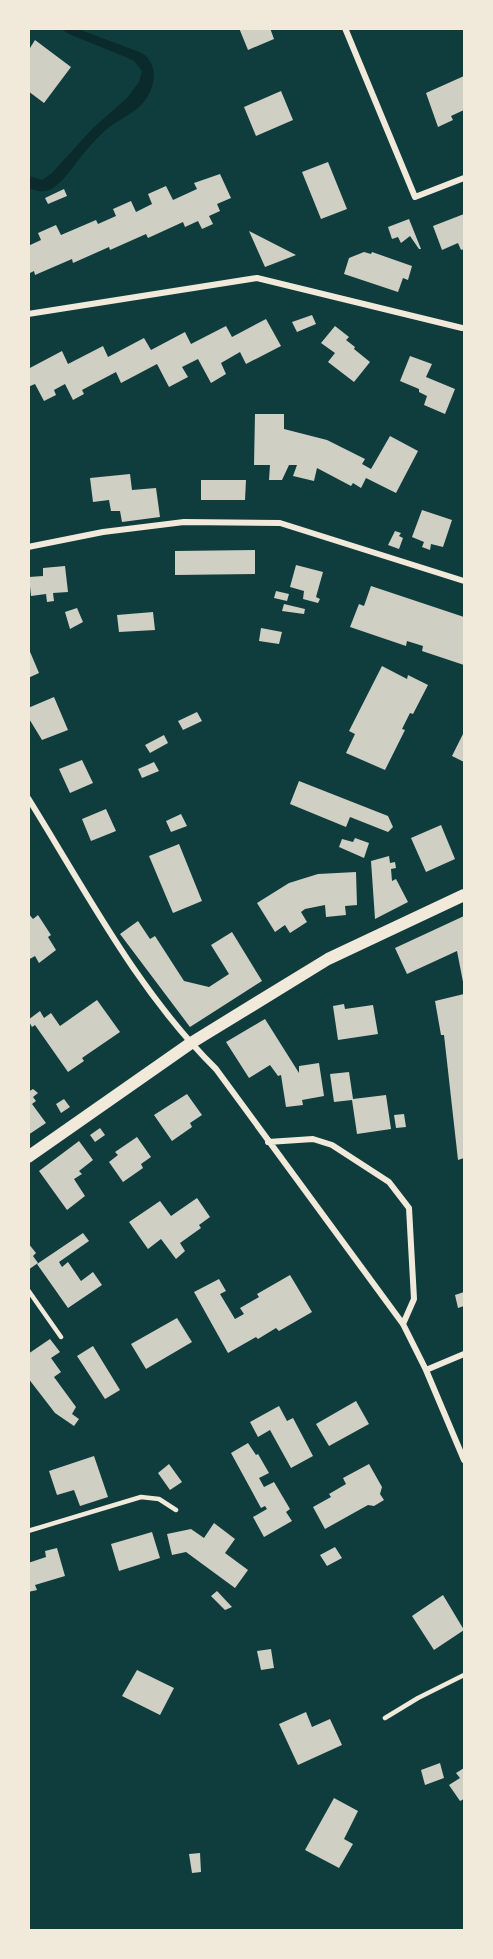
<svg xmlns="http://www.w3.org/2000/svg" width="493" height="1959" font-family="'Nunito Sans',sans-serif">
	<rect width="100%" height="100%" fill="#0f3d3e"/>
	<path fill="#0a2a2b" d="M61 29H78L142 53C162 67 154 94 138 108 131 114 122 118 115 123 106 129 98 137 91 145 78 158 67 180 51 189 43 193 36 191 29 188V176L42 180 52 173 93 128 127 98 139 82 142 71 134 61 128 58 69 34Z"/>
	<path fill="#cfcfc3" d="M239 28H270L274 39 248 50Z
		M35 40 71 67 44 103 28 91V47L30 48Z
		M464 76V110L451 116 453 120 438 127 426 93Z
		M281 91 293 120 256 136 244 107Z
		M328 162 347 209 321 219 302 172Z
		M220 174 231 198 217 204 220 211 209 216 213 224 202 229 198 221 185 227 183 222 148 238 146 234 110 250 109 247 73 263 72 259 35 275 34 271 28 274V246L41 240 38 233 56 225 61 235 96 220 98 224 116 216 113 209 131 201 136 212 152 204 148 194 166 186 173 200 197 189 194 183Z
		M64 189 67 196 48 204 45 198Z
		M464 214V249L461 250 458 243 442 250 433 226Z
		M409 219 421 249H419L410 236 401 243 398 237 392 239 388 227Z
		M249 231 296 255 265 267Z
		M364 252 371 254 372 252 412 266 408 280 403 278 398 292 344 274 349 258Z
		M312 315 316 324 297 332 292 322Z
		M266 319 281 346 246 364 240 352 221 363 226 374 211 383 198 359 182 367 188 377 169 387 157 364 121 383 116 372 82 390 84 394 73 400 65 384 54 390 56 395 44 401 35 384 28 387V369L62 351 68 364 103 346 108 357 144 338 151 350 185 332 191 344 226 326 232 337Z
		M335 326 349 337 346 340 355 347 354 349 370 362 354 382 328 362 335 353 321 343Z
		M410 356 432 364 426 377 455 389 445 414 424 405 427 396 419 392V389L400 381Z
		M255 414H284V429L327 440 365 459 362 464 371 469 390 436 418 451 396 493 366 478 361 488 353 483 351 486 317 468 314 481 293 476 297 465H289L282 480H269L270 465H254Z
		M130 474 132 490 156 488 160 517 122 522 120 511H111L109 500 93 502 90 478Z
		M201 480H246L245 500H201Z
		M422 510 452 520 443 547 431 544 430 550 422 547 424 542 412 537Z
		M395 531 401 533 399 536 403 538 399 549 388 545Z
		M255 550V574L175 575V551Z
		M296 565 323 572 316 597 320 599 318 603 303 599 304 591 290 587Z
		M65 566 68 592 53 593 54 601 47 602 46 594 31 596 29 577 43 576V568Z
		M371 586 464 617V665L422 651 423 646 407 641 406 646 350 627 359 604 364 606Z
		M276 591 289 594 287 601 274 598Z
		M284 604 305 609 304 614 282 611Z
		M77 608 83 622 70 629 65 612Z
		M153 612 155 630 119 632 117 615Z
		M261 628 282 632 279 644 259 641Z
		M28 647 39 673 28 678Z
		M382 666 407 679 408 675 428 685 413 714 410 713 402 729 405 730 385 770 346 753 355 734 349 731Z
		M54 697 68 730 42 740 28 717V708Z
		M197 712 202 721 183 730 178 721Z
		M464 732V762L452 756Z
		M164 735 168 743 150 753 145 745Z
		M82 760 93 783 70 793 59 769Z
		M154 762 159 771 142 778 138 769Z
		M299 781 388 816 393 827 388 832 350 817 346 827 290 804Z
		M106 809 116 831 91 841 82 819Z
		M181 814 187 826 171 832 166 821Z
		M441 825 455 859 426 872 411 838Z
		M355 838 369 843 364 858 339 847 342 839 353 842Z
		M179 844 202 901 173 913 149 856Z
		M389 856 390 863 395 862 396 868 391 869 392 881 396 879 408 902 375 919 371 861Z
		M356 872 357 905 345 906 346 915 326 917 325 905 305 909 301 912 307 922 290 933 285 925 275 932 257 903 289 883 318 874Z
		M28 913 33 919 38 915 51 935 48 937 56 950 39 963 35 956 28 960Z
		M464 916V987L457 951 407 974 395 948Z
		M138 921 150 939 155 936 184 981 209 987 229 974 211 945 232 932 262 981 190 1027 120 934Z
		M464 994V1158L458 1160 444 1035H441L435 1001Z
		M97 1000 120 1032 82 1058 84 1061 68 1072 35 1025 32 1027 28 1020 40 1011 44 1018 51 1013 60 1026Z
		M344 1004 345 1009 373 1005 378 1034 338 1040 333 1006Z
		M265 1019 299 1073V1066L319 1063 324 1096 302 1100 303 1105 286 1107 281 1075 278 1076 270 1065 249 1078 226 1042Z
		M349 1072 353 1099 386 1095 391 1129 357 1134 352 1100 334 1102 330 1074Z
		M33 1089 38 1093 33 1097 36 1101 32 1104 46 1123 28 1135V1092Z
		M187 1094 202 1115 190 1123 192 1127 172 1141 154 1115Z
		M64 1099 70 1107 61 1113 56 1104Z
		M404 1114 406 1127 396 1128 394 1115Z
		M100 1128 105 1135 95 1142 90 1135Z
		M137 1137 151 1157 141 1164 143 1168 123 1182 109 1162 118 1155 115 1152Z
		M79 1141 93 1160 79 1171 82 1174 74 1179 85 1196 67 1210 39 1171Z
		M197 1198 210 1217 199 1225 201 1228 180 1243 185 1251 176 1259 161 1239 148 1249 129 1222 160 1201 171 1216Z
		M83 1233 89 1241 59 1262 62 1267 68 1262 81 1281 93 1272 102 1285 68 1308 37 1264Z
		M28 1243 36 1253 33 1256 38 1263 28 1270Z
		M290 1275 312 1312 279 1331 276 1328 258 1339 256 1337 228 1353 194 1292 219 1279 226 1291 220 1294 235 1319 244 1314 240 1308 259 1297 257 1294Z
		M464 1292V1306L458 1308 455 1295Z
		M177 1318 192 1342 146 1369 131 1344Z
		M50 1339 60 1352 51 1358 61 1372 54 1377 76 1407 72 1414 79 1419 74 1426 55 1413 28 1378V1354Z
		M93 1346 120 1390 105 1399 77 1356Z
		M356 1401 369 1424 329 1446 316 1424Z
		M279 1406 287 1421 293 1418 313 1456 291 1468 270 1430 258 1437 250 1422Z
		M248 1443 256 1455 258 1454 269 1473 259 1478 264 1487 274 1482 290 1509 286 1512 292 1521 264 1537 253 1517 267 1509 265 1506 261 1508 231 1453Z
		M94 1456 108 1497 80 1506 74 1490 57 1495 49 1471Z
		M169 1464 182 1482 170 1490 158 1473Z
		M369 1464 382 1487 380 1494 384 1500 374 1506 368 1505 325 1529 313 1507 331 1497 329 1494 346 1484 343 1478Z
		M214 1523 235 1539 225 1553 248 1570 235 1588 186 1552 172 1555 167 1534 191 1529 204 1538Z
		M152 1532 160 1558 119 1571 111 1544Z
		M335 1547 342 1558 327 1566 320 1555Z
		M57 1548 65 1576 35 1585 37 1590 28 1592V1563L46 1557 45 1551Z
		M217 1591 232 1607 225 1610 211 1596Z
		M443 1595 464 1630 434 1650 412 1616Z
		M271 1649 274 1668 261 1670 257 1651Z
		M137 1670 174 1688 160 1715 122 1696Z
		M306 1712 312 1727 330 1719 342 1745 298 1765 279 1724Z
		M440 1763 444 1778 425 1785 421 1770Z
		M464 1768V1799L460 1801 449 1785 460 1778 456 1773Z
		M334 1798 358 1811 344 1839 353 1844 339 1868 305 1850Z
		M200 1853 201 1872 192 1873 189 1854Z"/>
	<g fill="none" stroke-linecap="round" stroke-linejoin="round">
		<path stroke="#f1e9da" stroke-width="4.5" d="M28 1290 61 1337
			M28 1531 141 1497 159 1499 176 1510
			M385 1718 418 1698 464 1675"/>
		<path stroke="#f1e9da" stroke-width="6" d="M345 28 415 197 464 178
			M28 314 257 278 462 328
			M28 547 103 532 184 522 280 523 464 581
			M28 798C86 891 137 991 216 1069L403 1324 426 1370 464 1460
			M268 1142 313 1139 332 1145 389 1182 409 1208 414 1299 403 1324
			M426 1370 464 1354"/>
		<path stroke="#f1e9da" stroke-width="12" d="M28 1157 191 1043 328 959 464 895"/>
	</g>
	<rect width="493" height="1959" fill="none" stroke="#f1e9da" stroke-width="60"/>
</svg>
